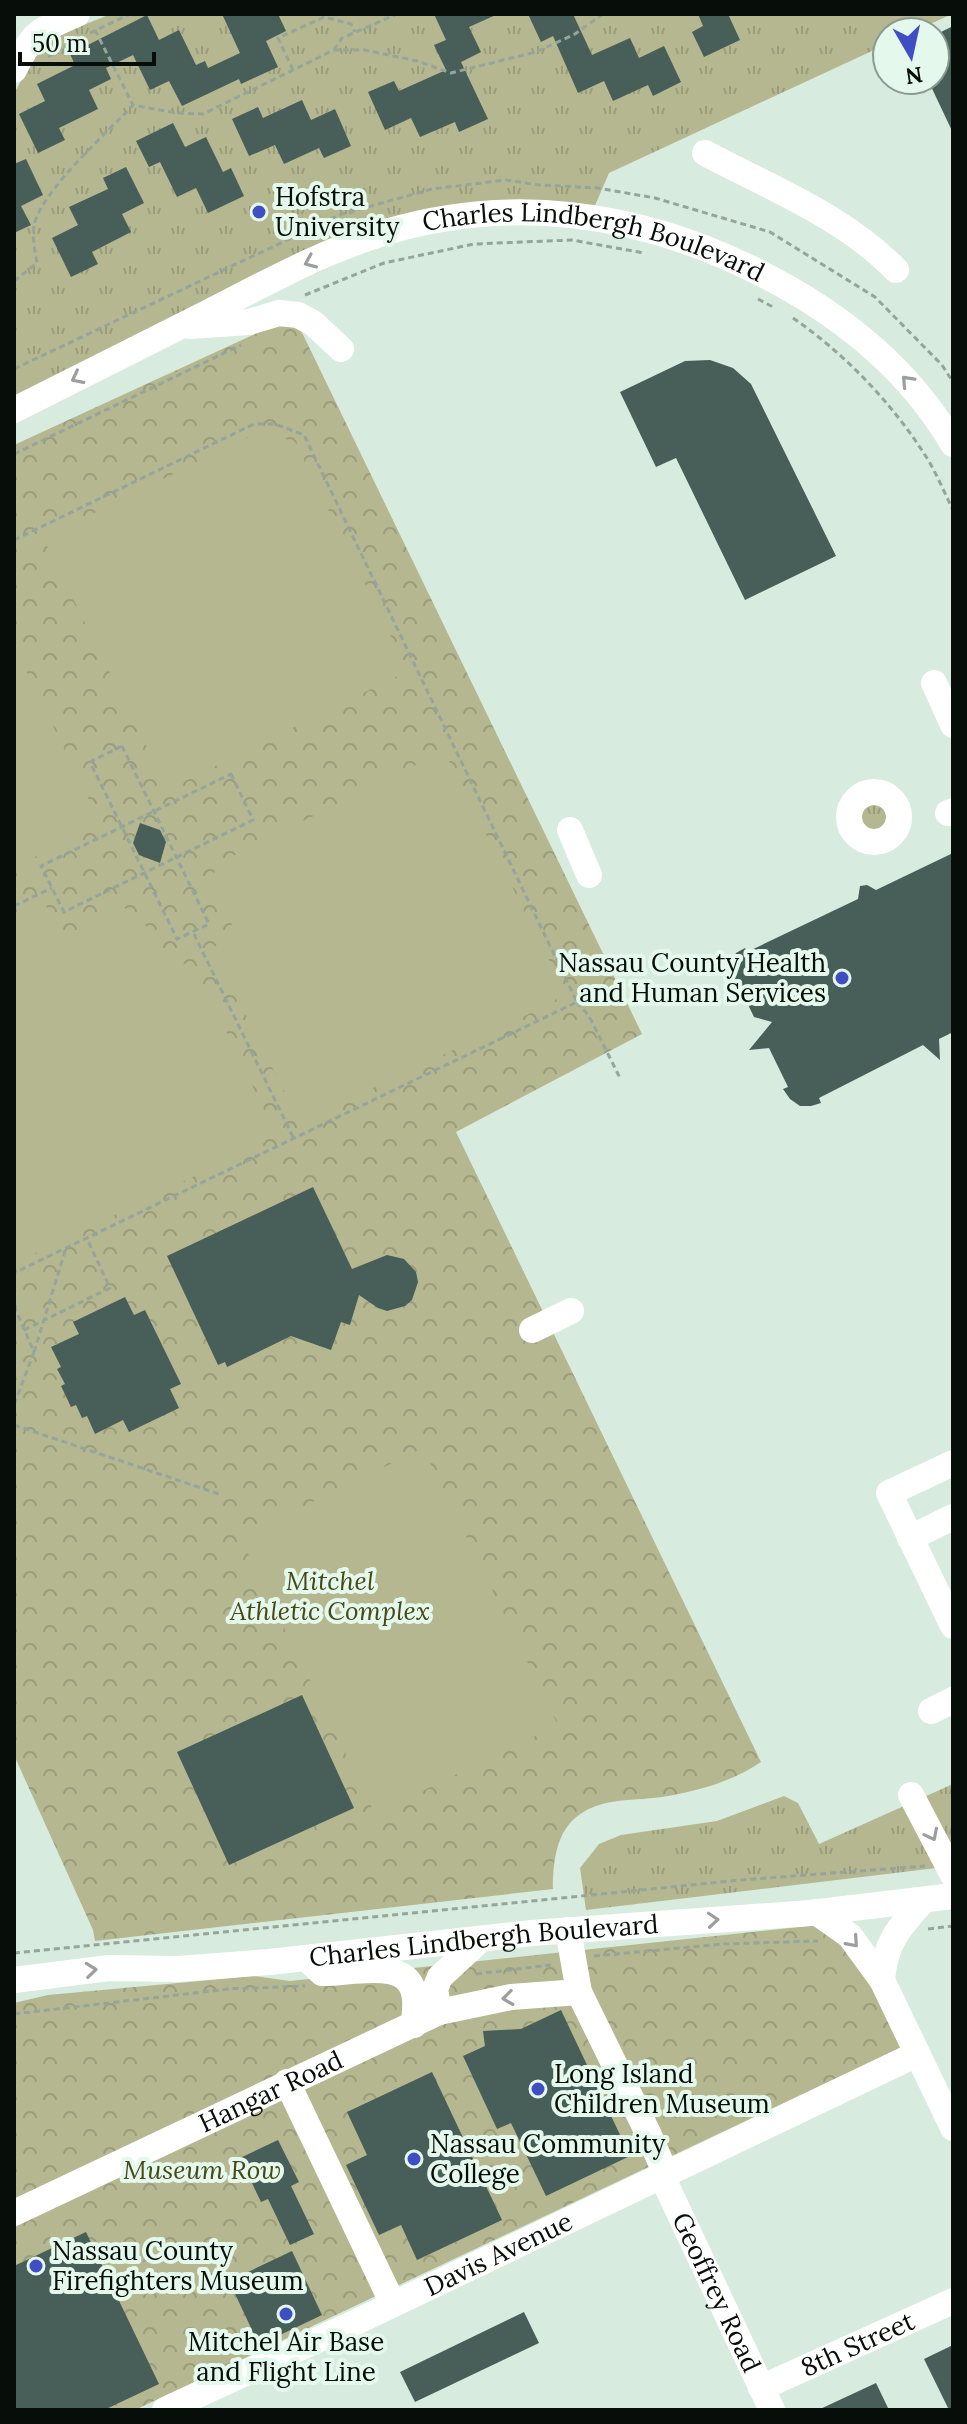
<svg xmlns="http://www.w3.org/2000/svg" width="967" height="2424" font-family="Lora,serif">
	<defs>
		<pattern id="grass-tufts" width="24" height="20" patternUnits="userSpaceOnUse" patternTransform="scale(2)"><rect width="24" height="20" fill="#b5b790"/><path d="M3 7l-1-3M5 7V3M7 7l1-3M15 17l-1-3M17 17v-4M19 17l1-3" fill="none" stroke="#9a9c7b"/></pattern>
		<pattern id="park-crowns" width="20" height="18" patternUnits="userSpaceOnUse" patternTransform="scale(2)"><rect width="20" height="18" fill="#b5b790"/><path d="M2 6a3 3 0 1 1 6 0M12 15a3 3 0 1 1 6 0" fill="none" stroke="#9a9c7b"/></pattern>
	</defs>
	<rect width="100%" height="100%" fill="#d7ebde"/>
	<path fill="url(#grass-tufts)" d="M111 14H952L913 32H887V44L609 173 590 217 431 221 14 410V94L41 42Z
		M862 817a12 12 0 1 1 24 0a12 12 0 1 1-24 0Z
		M953 1784V1866L586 1910 580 1868 599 1844 621 1835 717 1821 784 1796 798 1803 819 1844Z"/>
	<path fill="url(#park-crowns)" d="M294 316 642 1034 456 1132 761 1762C733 1781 701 1790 668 1796 652 1799 635 1799 618 1801 565 1808 553 1840 553 1889L95 1941 93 1930 14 1755V445Z
		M818 1925 854 1951 902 2047 135 2410H14V2003L48 1995 254 1976 290 1981Z"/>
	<path fill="#b5b790" d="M261 431 295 442 408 671 183 782 160 774 43 538Z
		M14 646 93 808 86 832 14 867Z
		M444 751 562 986 560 996 550 1004 310 1118 296 1115 212 948 237 935 211 883 217 864Z
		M46 906 65 936 124 908 139 913 169 970 192 961 272 1126 265 1142 14 1264V922Z
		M423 1448 558 1725 375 1814 240 1537Z"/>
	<path fill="#485e59" d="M222 14H278L286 31 266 41 278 67 241 84 239 79 182 106 169 81 150 90 133 55 106 68 111 79 89 90 98 109 59 128 65 140 38 153 19 114 45 101 37 84 75 65 70 54 147 15 159 40 179 30 196 65 205 61 208 68 240 53Z
		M434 14H498L469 27 481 52 461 62 488 119 459 132 455 122 420 137 411 118 385 130 368 92 394 81 399 91 446 70 434 45 446 40Z
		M528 14H573L592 55 630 38 639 58 664 46 681 82 653 96 648 85 613 101 604 81 578 93 553 36 541 42Z
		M698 14H728L740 40 704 57 692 32 703 26Z
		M953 26V133L928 80H935V35Z
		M302 100 311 120 335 109 351 146 324 158 319 148 284 164 275 145 249 156 232 119 258 107 263 118Z
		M173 123 185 147 206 137 223 172 231 168 244 196 208 213 196 188 177 197 160 162 149 167 136 141Z
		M26 159 43 195 21 206 31 225 14 233V164Z
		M126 167 144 203 122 214 131 232 92 252 98 264 71 277 52 238 78 225 69 207 108 189 103 178Z
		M710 360 733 368 751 384 836 556 745 600 676 458 656 467 620 392 685 361Z
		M140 823 160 830 166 842 160 863 139 855 133 843Z
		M953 853V1032L939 1039 940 1060 923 1045 819 1098 821 1103 811 1106H800L790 1099 783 1089 788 1087 769 1048 749 1050 772 1022 754 1017 737 982 733 984 729 973 730 963 736 953 745 948 747 952 858 899 860 886 867 885 876 890Z
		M313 1187 352 1269 387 1255 404 1259 416 1272 418 1282 412 1300 405 1306 387 1311 378 1308 359 1295 350 1325 341 1322 331 1350 291 1336 227 1367 225 1362 218 1365 167 1256Z
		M125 1297 134 1315 145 1310 181 1384 170 1389 179 1408 129 1432 123 1420 95 1434 87 1416 82 1418 76 1405 71 1407 61 1386 65 1384 57 1369 61 1367 51 1347 79 1334 73 1322Z
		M302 1695 354 1808 229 1865 177 1752Z
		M561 2010 630 2156 546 2196 511 2123 497 2129 463 2056 485 2046 483 2031 521 2029Z
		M432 2072 502 2220 417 2260 401 2225 379 2235 346 2165 367 2155 347 2112Z
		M278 2140 299 2182 291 2186 314 2234 290 2245 268 2199 261 2202 240 2158Z
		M86 2232 159 2384 104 2410H14V2266Z
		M292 2251 322 2315 259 2345 229 2281Z
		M524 2312 539 2343 415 2402 400 2372Z
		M953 2345V2410H949L924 2359Z
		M876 2383 889 2410H818Z"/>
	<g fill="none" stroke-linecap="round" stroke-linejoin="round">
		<path stroke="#95a59a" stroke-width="3" stroke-dasharray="6 4" stroke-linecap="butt" d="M95 30 133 105
			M90 33 130 14
			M334 50 342 38 397 14
			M48 57 72 42
			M293 70 278 38 324 17 351 24 355 32
			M14 281 37 263C35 251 32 238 34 226 40 192 108 132 133 105L176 113 203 114 334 50H365L417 61 451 73 536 52 575 34 603 14
			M305 295 384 263 474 244 572 240 644 253
			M758 299 773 307
			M793 318C845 354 891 402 925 455 936 472 944 492 953 510
			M14 369 342 214 432 189 506 180 539 185 598 188 655 198 770 232 875 297 942 365 953 382
			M14 454 241 345
			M14 540 254 424H275L304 435 577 1002 14 1273
			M122 746 209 924 177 939 90 762Z
			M231 774 253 820 64 912 41 866Z
			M14 906 52 888
			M194 934 294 1139
			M577 1002 589 1016 621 1080
			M14 1306 34 1352 14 1405
			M24 1330 110 1288 87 1239
			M34 1352 66 1248
			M14 1425 222 1495
			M928 1929 953 1926
			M14 1953 741 1880 925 1866
			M594 1956 723 1944 818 1941
			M476 1974 551 1965
			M14 2014 229 1989 305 1986"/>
		<g stroke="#fff" stroke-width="26">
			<path d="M14 70C34 30 37 32 77 14"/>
			<path d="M705 153C769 187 845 217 896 270"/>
			<path d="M190 326 249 322 279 313 298 315 313 323 341 349"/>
			<path id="s1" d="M14 410C79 377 144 344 209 312 266 283 324 251 386 232 510 195 635 212 750 268 833 308 906 364 953 444"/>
			<path d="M934 683 953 725"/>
			<circle cx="874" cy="817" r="25"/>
			<path d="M948 813 953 811"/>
			<path d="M570 830 589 875"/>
			<path d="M532 1330 571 1311"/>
			<path d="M953 1463 889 1493 953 1626"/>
			<path d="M910 1538 953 1517"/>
			<path d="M931 1711 953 1700"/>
			<path d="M911 1795 953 1875"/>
			<path d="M816 1912 850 1936 882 1980 953 2128"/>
			<path id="s2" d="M568 1930 579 1992 648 2133 665 2172 667 2187 772 2410"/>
			<path d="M306 1958 322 1973C352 1974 411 1955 415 1999 416 2008 414 2017 414 2025"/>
			<path id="s3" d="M14 1980 109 1968 178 1969 269 1962 532 1933 811 1913 953 1896"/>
			<path d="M882 1980C885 1942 899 1928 923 1901"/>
			<path d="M439 2012 435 1989 440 1977 480 1940"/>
			<path d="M287 2082 393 2304"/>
			<path id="s4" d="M14 2213 439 2012 511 1997 579 1992"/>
			<path id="s5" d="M761 2388 953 2301"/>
			<path id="s6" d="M165 2410 352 2324 917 2054"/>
		</g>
	</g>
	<defs><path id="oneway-chevron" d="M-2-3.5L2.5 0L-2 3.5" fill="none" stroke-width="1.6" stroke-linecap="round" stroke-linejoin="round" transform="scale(2)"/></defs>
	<g stroke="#9c9e9d">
		<use href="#oneway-chevron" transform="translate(310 262) rotate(157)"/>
		<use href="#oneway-chevron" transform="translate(77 378) rotate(153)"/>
		<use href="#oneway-chevron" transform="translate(907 381) rotate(-133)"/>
		<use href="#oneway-chevron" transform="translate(932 1835) rotate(63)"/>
		<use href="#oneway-chevron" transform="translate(713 1920) rotate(-4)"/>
		<use href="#oneway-chevron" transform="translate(853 1942) rotate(49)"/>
		<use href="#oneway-chevron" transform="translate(91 1970) rotate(-6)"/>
		<use href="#oneway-chevron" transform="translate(508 1998) rotate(173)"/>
	</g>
	<g fill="#3f4ec2" stroke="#e4f8eb" stroke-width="3">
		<circle cx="259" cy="212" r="8"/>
		<circle cx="842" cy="978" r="8"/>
		<circle cx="538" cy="2089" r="8"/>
		<circle cx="414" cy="2159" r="8"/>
		<circle cx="36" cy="2266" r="8"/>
		<circle cx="286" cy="2314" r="8"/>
	</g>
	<g text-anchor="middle" stroke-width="8" stroke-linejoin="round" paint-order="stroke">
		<g font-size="26" fill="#070d09" stroke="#e4f8eb" text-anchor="start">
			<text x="275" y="206">Hofstra<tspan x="275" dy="30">University</tspan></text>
			<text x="826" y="972" text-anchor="end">Nassau County Health<tspan x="826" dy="30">and Human Services</tspan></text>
			<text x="554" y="2083">Long Island<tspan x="554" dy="30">Children Museum</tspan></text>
			<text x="430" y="2153">Nassau Community<tspan x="430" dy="30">College</tspan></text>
			<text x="52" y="2260">Nassau County<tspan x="52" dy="30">Firefighters Museum</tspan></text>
			<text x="286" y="2351" text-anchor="middle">Mitchel Air Base<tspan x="286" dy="30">and Flight Line</tspan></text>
		</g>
		<g font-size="26" fill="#070d09" stroke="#e4f8eb">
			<text dy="9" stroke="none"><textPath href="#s1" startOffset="626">Charles Lindbergh Boulevard</textPath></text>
			<text dy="9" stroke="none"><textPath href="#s3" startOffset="472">Charles Lindbergh Boulevard</textPath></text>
			<text dy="9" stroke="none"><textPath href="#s4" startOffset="284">Hangar Road</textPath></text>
			<text dy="9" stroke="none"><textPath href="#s6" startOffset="368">Davis Avenue</textPath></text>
			<text dy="9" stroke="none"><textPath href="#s2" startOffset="394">Geoffrey Road</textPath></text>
			<text dy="9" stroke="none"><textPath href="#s5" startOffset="106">8th Street</textPath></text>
		</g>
		<g font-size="26" font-style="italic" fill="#47481a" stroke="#e4f8eb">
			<text x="330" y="1590">Mitchel<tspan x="330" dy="30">Athletic Complex</tspan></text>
			<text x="202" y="2179">Museum Row</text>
		</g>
	</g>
	<rect width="967" height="2424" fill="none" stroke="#070d09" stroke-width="32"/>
	<g transform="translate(911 56) rotate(171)"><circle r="38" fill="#e4f8eb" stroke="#8c9a91" stroke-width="2"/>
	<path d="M0-6L14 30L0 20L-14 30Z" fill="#3f4ec2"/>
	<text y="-12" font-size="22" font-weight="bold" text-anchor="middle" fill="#070d09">N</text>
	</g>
	<path d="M20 52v12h134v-12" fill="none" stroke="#070d09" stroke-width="4"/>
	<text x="32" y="52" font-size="24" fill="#070d09" stroke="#e4f8eb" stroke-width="6" paint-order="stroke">50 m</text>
</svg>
